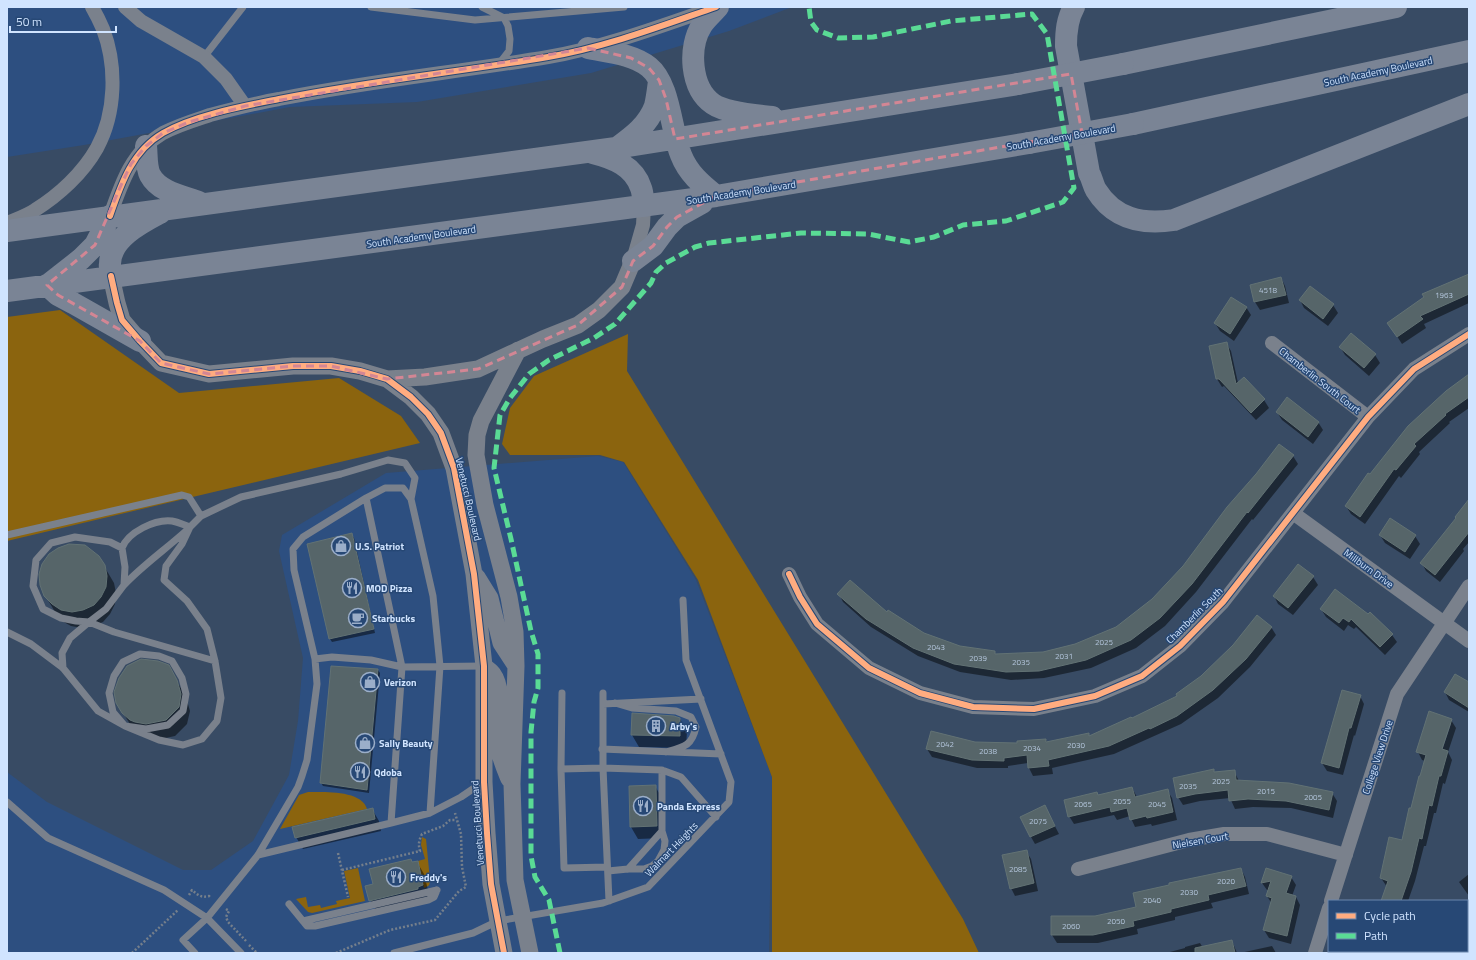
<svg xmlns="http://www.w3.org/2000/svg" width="1476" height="960" font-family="'Titillium Web',sans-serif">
	<rect width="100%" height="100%" fill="#384b64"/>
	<path fill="#2d4f80" d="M7 7H792L729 31 591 73 417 102 290 107 84 145 7 157Z
		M598 456 623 462 696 580 772 777 769 953H7V772L47 802 183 870H211L253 841 289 775 298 721 303 658 279 551 282 535 386 473Z"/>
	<path fill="#8b640e" d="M60 310 179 393 339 378 401 416 420 443 7 541V317Z
		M628 334 627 371 963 919 979 953H772V777L698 580 624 462 600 455H510L502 444 510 408 534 376Z
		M308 792C324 792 362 790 367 809L280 829 299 795Z
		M422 837 426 839 430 880C430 885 429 886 424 888L418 861 425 859 421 845Z
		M358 868 365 901 312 913 308 912 296 899 306 897 308 907 320 905 321 908 337 904 336 901 350 898 344 871Z"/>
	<path fill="#0007" fill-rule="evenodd" d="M1469 274V303L1424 324 1426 328 1402 344 1393 330 1425 298 1424 295Z
		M1281 278 1285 286 1289 303 1260 310 1255 302 1251 285Z
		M1300 300 1333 305 1338 313 1328 326 1304 308Z
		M1246 307 1251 315 1234 341 1220 331 1215 323Z
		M1226 343 1231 351 1238 383 1244 378 1264 400 1269 408 1256 420 1224 386 1222 387 1217 379Z
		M1340 347 1375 355 1380 363 1369 376 1345 355Z
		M1469 376V408L1449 422 1450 423 1419 452 1420 454 1401 478 1399 476 1365 524 1351 514 1346 506 1370 476Z
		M1277 412 1318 422 1323 430 1313 444 1282 420Z
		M1280 446 1293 456 1298 464 1253 520 1252 519 1196 592 1165 626 1136 648 1091 668 1044 678 1011 680 960 672 918 656 871 627 843 602 839 594 887 613 924 634 959 647 994 652 996 655 1043 653 1075 645 1116 628 1153 600 1184 566Z
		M1469 501V542L1463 549 1464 551 1440 582 1426 571 1422 563Z
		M1391 520 1415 536 1420 544 1410 559 1385 543 1380 535Z
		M352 535 354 538 375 633 332 642 330 639Z
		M104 566 114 583 116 593 115 604 110 614 103 622 93 626 82 628 71 626 62 621 55 612 45 595Z
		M1313 577 1318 585 1293 615 1278 604 1274 596Z
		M1335 591 1392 635 1397 642 1385 655 1356 627 1354 629 1348 625 1344 631 1326 617 1321 609Z
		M1271 627 1276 635 1250 667 1218 698 1181 724 1114 754 1052 768 1053 774 1033 776 1029 768 1028 763 1008 766V768H977L932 757 927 749 974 743 1018 744 1046 740 1048 743 1088 734 1090 737 1132 719 1178 696Z
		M168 666 186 697 190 711 187 724 175 736 156 740 141 736 133 729 117 703Z
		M378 670 380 673 369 793 323 786 321 783Z
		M1469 684V712L1449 700 1445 692Z
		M1360 696 1364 704 1355 736 1354 735 1343 775 1327 771 1322 763Z
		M680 719 687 731 686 748 639 747 632 735Z
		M1451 720 1456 728 1448 752 1452 760 1445 784 1443 783 1436 813H1434L1426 846H1424L1415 881 1408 901H1383L1387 887 1381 878 1402 841 1426 761 1422 760 1418 752ZM1449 724H1451L1441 754H1439Z
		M1213 770 1215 773 1234 771 1239 781 1332 793 1337 801 1333 818 1291 808 1253 807 1235 809 1230 798 1200 801 1183 805 1178 797Z
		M655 786 662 798 663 838 638 839 631 827Z
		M1132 788 1137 797 1167 790 1172 798 1177 820 1152 826 1151 824 1135 827 1130 816 1117 820 1114 815 1074 824 1069 816 1098 796Z
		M1045 807 1059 834 1035 844 1031 837Z
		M372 809 379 821 381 831 303 849 296 837Z
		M1026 851 1031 859 1038 891 1015 896 1011 888Z
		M417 862 424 874 430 898 377 912 370 900 374 885 412 863Z
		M1241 869 1245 877 1249 894 1211 903 1213 908 1175 917V920L1137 929 1138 934 1098 943H1057L1052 935 1096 917 1137 907Z
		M1267 869 1291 877 1296 885 1292 896 1296 897 1300 905 1291 944 1269 938 1264 930 1272 904 1267 896 1269 890H1267L1262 883Z
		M1469 874V896L1459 882Z
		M1467 908H1469V938L1467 945Z
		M1232 941 1237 953H1166L1185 948V947L1200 943 1203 948Z
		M1272 946 1276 953H1240Z
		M1366 951H1392L1391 953H1365Z
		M1439 951H1461V953H1439Z"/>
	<path fill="#566569" stroke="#627274" d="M1469 274V294L1420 316 1423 319 1397 337 1387 323 1424 297 1422 294Z
		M1281 277 1286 295 1254 302 1250 285Z
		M1310 286 1334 304 1323 319 1299 300Z
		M1231 297 1247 307 1230 334 1214 323Z
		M1351 333 1376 354 1364 368 1339 347Z
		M1227 342 1236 384 1244 377 1265 399 1251 413 1219 379H1216L1209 346Z
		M1469 374V397L1445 414 1446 415 1414 444 1416 446 1396 470 1394 469 1360 517 1345 506 1368 473 1370 474 1408 426 1446 391Z
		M1287 397 1319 422 1308 437 1276 412Z
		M1279 444 1294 455 1248 513 1247 512 1192 584 1160 618 1131 640 1086 660 1039 671 1006 672 954 664 913 648 866 619 837 594 850 580 887 612 888 610 924 633 960 646 995 651V654L1043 652 1075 644 1116 627 1152 599 1183 566 1227 507 1256 474Z
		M1469 499V532L1435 575 1420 563 1456 518 1455 517Z
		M1390 518 1416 535 1405 552 1379 535Z
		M352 533 374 629 329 639 307 544Z
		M69 544 85 545 99 556 105 565 107 576 106 587 101 597 94 605 83 610 72 612 61 610 52 604 44 596 40 585 39 574 42 564 49 554 58 548Z
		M1298 564 1314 576 1288 608 1273 596Z
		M1335 589 1368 614 1370 612 1393 634 1380 647 1351 619 1349 622 1343 618 1339 623 1320 609Z
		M1257 615 1272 627 1246 659 1213 690 1177 716 1150 729 1149 728 1109 746 1048 760 1049 766 1028 768 1027 755 1004 758V761L972 760 926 749 931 731 975 742 1017 743V741L1046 739V742L1089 733V736L1131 717 1132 718 1177 696 1176 694 1201 676 1233 645Z
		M141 659 158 661 169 665 177 680 181 694 179 707 166 720 146 724 135 722 130 720 122 713 116 703 114 692 119 678 127 666Z
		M331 666 378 669 367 790 320 783Z
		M1455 674 1469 682V708L1444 692Z
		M1342 690 1361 695 1351 728H1349L1339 768 1321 763Z
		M1429 711 1452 719 1442 749 1448 751 1441 776H1439L1432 806 1429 805 1422 839 1419 838 1411 872 1401 901H1381L1388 881 1380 878 1389 837 1402 840 1409 808H1411L1419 776H1420L1426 755 1416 752Z
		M632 713 674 716 680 718V736L631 735Z
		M1214 769V772L1235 770 1236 780 1289 783 1333 792 1329 810 1286 801 1248 799 1229 801 1228 790 1195 794 1177 798 1173 778Z
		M656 785 657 826 630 827 629 786Z
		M1132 787 1135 797 1168 789 1173 812 1147 818 1146 816 1130 820 1127 808 1111 812 1110 807 1068 817 1064 800 1097 792 1098 795Z
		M1045 805 1055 826 1030 837 1020 817Z
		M373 808 375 819 295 838 292 827Z
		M1027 850 1034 883 1010 889 1002 855Z
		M411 859 412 862 418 861 423 885 418 887V889L369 901 365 886 373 884 369 869Z
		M1241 868 1246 886 1208 895 1209 900 1171 909V912L1133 921 1134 926 1093 935H1051V916H1095L1136 907 1133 893 1169 885V883Z
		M1266 868 1292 876 1286 893 1296 896 1287 936 1263 930 1272 898 1266 896 1271 881 1261 883Z
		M1232 940 1235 953H1195V948Z"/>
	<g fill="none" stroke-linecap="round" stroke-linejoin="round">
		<path stroke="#757f8b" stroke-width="2.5" stroke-dasharray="2 2" stroke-linecap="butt" d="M338 853 348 897
			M342 870 420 851C418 844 419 840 422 834L443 826 450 820H456
			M189 895 192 890C198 895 201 898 209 896L211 898
			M226 909 229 911 226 917 228 922 246 941
			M249 945 257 953
			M132 953 178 910
			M336 953 390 930 435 920 459 891 466 887 462 867 461 834 455 813"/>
		<path stroke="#7a818c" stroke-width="7" d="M371 7 475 20 624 7
			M482 7 504 18 508 26 510 39 509 51 499 64
			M204 57 243 7
			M385 488H403L411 499 433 596 440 666 430 813 391 823 402 667 366 498Z
			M7 535 182 495 189 497 201 516
			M122 548 125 567 124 585 106 609 89 622 76 621 61 618 43 609 33 586 36 560 51 543 75 537 110 542 122 548C128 532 155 519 172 521 178 522 184 525 190 527L201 516 241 497 341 474 388 460 405 463 415 478 411 499
			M124 585C143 565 166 549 187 530
			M7 632 31 644 63 668 98 711 125 726 159 740 183 745 202 739 217 721 221 698 215 661 207 629 187 601 164 580 166 566 182 544 190 527
			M140 654 159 656 172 661 182 678 186 694 183 711 168 725 146 729 125 726 113 712 109 693 114 676 123 662Z
			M315 659 332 657 371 660 402 667 483 666
			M63 668 62 653 70 638 89 622 114 632 215 661
			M603 693V768L561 769 564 868 607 867
			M615 703 632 708 676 711 691 717 696 727C692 746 684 747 666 752
			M603 704 701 699
			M602 749 721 754
			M561 769 562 693
			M7 802 48 838 164 890 207 918 241 953
			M430 813 461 797 483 782
			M258 855 391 823
			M628 869 662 831
			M608 871 628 869H644L652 866 658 861 664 850 665 841 662 831V770
			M609 901 603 768 662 770 681 777 716 817
			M289 904 307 926H315L428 900 434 897 437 890
			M303 921 437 890
			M195 953 183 940 207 918 258 855 298 787 302 776 307 760 317 684 315 659 294 570 293 549 303 537 366 498
			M394 953 473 933 498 921 603 903 648 887 729 802 731 782 686 660 683 600"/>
		<path stroke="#7a818c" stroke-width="14" d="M125 7 141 21 204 57 226 79 245 106
			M110 216C121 184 132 151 163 133 178 125 195 120 210 115 233 109 256 103 279 99 368 81 459 72 548 57 605 47 661 26 716 7
			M7 223C16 219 26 216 35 210 59 195 83 173 97 148 116 113 117 66 103 29 100 22 96 14 92 7
			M633 260 643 225 644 206
			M1272 343 1368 417
			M1293 513 1469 641
			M789 574 800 597 817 624 869 668 920 693 973 707 1034 709 1095 696 1142 676 1180 646 1223 602 1368 417 1414 369 1469 334
			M1078 869 1189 840 1224 834H1267L1346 855
			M1331 901 1397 694 1469 586
			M1315 953 1329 908"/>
		<path stroke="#7a818c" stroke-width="17" d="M111 276 117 303 122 320 140 341 161 363 209 374 293 366H331L360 371 387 379 411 397 428 414 441 433 454 468 474 574 484 666V782L487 833 491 884 504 953
			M518 350 481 421 477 435 476 455 485 505 509 597 515 632 516 666 512 784 515 880 530 953
			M387 379 425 377 478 369 543 339 578 325 599 310 622 287 633 261
			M477 577 490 598 501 643 516 666
			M484 666C486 668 491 671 493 674 505 690 497 724 498 744 499 756 504 767 509 779"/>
		<path stroke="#7a8495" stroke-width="22" d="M718 7C713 13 706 19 702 25 688 47 690 88 713 104 726 113 756 115 772 117
			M1074 7C1067 19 1066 32 1066 46L1089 173C1092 178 1093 185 1096 190 1114 219 1142 225 1174 220L1469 104
			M588 48C608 52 633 54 649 67 670 84 671 131 681 155 688 173 701 184 716 196
			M1123 64 1396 7
			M1133 124 1469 51
			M146 146C147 155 146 167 150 175 159 192 182 196 199 202
			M618 147C633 136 648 125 655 106 657 98 658 89 659 81
			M593 153C613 158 634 166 641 188 643 193 643 200 644 206
			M7 231 616 148 1018 84
			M633 261 653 246 667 227 677 217 702 203
			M111 276C111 272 109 268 110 264 110 239 141 223 160 213
			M47 285 58 295 73 303 140 341
			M48 285 81 259 95 245 110 216
			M7 291 716 196 1029 143"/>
		<path stroke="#7a8495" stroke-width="22" d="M1018 84 1123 64
			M1029 143 1133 124"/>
		<path stroke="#5adb95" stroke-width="5" stroke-dasharray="10 5" stroke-linecap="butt" d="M560 953 549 900 535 877 531 856V732L534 702 538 688V654L531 631 511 539 494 468 500 415 510 398 529 374 549 360 594 338 615 324 651 283 656 272 666 263 695 247 709 243 801 233 868 234 909 242 934 237 963 225 1006 221 1063 202 1074 188 1047 34 1032 14 951 21 873 37 838 38 817 30 811 22 809 7"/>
		<defs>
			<path id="cycleway" d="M110 216C121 184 132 151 163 133 194 115 244 106 279 99 368 81 459 72 548 57 606 47 661 26 716 7
				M111 276 117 303 122 320 140 341 161 363 209 374 293 366H331L360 371 387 379 411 397 428 414 441 433 454 468 474 574 484 666V782L487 833 491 884 504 953
				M789 574 800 597 817 624 869 668 920 693 973 707 1034 709 1095 696 1142 676 1180 646 1223 602 1368 417 1414 369 1469 334"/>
		</defs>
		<use href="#cycleway" stroke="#274875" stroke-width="8"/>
		<use href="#cycleway" stroke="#ffac80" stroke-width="6"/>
	</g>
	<path fill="none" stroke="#d38694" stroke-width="3" stroke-dasharray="8 5" stroke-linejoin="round" d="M588 48 631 58 649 68 659 80 666 99 675 139 1071 74 1082 133 716 196 677 217 667 227 653 246 633 261 622 287 578 325 478 369 387 379 331 366H293L209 374 161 363 140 341 58 295 47 285 95 245 122 183 131 164 146 146 163 133 189 122 245 106Z"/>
	<defs>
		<symbol id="shop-ring" viewBox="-11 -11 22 22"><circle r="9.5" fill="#274875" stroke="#9baec9" stroke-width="1.5"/><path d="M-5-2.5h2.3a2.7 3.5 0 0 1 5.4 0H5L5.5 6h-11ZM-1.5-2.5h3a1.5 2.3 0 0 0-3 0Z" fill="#9baec9"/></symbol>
		<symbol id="restaurant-ring" viewBox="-11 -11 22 22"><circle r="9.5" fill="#274875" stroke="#9baec9" stroke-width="1.5"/><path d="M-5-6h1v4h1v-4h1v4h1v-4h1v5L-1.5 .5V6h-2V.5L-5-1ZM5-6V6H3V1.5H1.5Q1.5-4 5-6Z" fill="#9baec9"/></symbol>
		<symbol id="cafe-ring" viewBox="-11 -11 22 22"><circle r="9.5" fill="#274875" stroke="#9baec9" stroke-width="1.5"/><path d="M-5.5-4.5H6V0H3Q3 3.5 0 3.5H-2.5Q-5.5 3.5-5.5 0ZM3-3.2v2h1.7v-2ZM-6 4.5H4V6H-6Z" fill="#9baec9"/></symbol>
		<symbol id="building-ring" viewBox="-11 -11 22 22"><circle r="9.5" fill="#274875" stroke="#9baec9" stroke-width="1.5"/><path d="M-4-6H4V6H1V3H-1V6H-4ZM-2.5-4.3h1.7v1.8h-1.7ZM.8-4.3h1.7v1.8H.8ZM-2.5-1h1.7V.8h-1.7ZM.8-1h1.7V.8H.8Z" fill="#9baec9"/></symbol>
	</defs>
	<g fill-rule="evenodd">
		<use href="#shop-ring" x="330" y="535" width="22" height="22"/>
		<use href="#restaurant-ring" x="341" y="577" width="22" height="22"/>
		<use href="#cafe-ring" x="347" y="607" width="22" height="22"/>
		<use href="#shop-ring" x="359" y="671" width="22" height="22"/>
		<use href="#building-ring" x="645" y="715" width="22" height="22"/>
		<use href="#shop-ring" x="354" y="732" width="22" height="22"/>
		<use href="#restaurant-ring" x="349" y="761" width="22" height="22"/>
		<use href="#restaurant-ring" x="632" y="795" width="22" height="22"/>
		<use href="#restaurant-ring" x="385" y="866" width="22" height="22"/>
	</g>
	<g text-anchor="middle" stroke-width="3" stroke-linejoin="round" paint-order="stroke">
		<g font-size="8" fill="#b2c4da">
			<text x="1268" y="293">4518</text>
			<text x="1444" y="298">1963</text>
			<text x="1104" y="645">2025</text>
			<text x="936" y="650">2043</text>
			<text x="1064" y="659">2031</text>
			<text x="978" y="661">2039</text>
			<text x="1021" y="665">2035</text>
			<text x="945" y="747">2042</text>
			<text x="1076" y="748">2030</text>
			<text x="1032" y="751">2034</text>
			<text x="988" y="754">2038</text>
			<text x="1221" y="784">2025</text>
			<text x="1188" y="789">2035</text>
			<text x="1266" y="794">2015</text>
			<text x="1313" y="800">2005</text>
			<text x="1122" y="804">2055</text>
			<text x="1083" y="807">2065</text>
			<text x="1157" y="807">2045</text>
			<text x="1038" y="824">2075</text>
			<text x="1018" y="872">2085</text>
			<text x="1226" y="884">2020</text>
			<text x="1189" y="895">2030</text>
			<text x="1152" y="903">2040</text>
			<text x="1116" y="924">2050</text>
			<text x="1071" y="929">2060</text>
		</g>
		<g font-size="10" fill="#d0e4ff" stroke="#274875">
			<text transform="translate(1378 71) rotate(-12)" y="4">South Academy Boulevard</text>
			<text transform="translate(1061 137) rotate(-10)" y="4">South Academy Boulevard</text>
			<text transform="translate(741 192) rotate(-9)" y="4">South Academy Boulevard</text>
			<text transform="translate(421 236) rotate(-8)" y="4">South Academy Boulevard</text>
			<text transform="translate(1320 380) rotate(38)" y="4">Chamberlin South Court</text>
			<text transform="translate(469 499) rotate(77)" y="4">Venetucci Boulevard</text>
			<text transform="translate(1369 568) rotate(36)" y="4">Millburn Drive</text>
			<text transform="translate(1194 615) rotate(-45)" y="4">Chamberlin South</text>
			<text transform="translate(1377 757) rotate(-72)" y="4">College View Drive</text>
			<text transform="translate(477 823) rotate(-94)" y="4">Venetucci Boulevard</text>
			<text transform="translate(1200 840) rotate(-10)" y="4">Nielsen Court</text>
			<text transform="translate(671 849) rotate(-46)" y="4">Walmart Heights</text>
		</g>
		<g font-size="10" font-weight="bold" fill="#d0e4ff" stroke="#274875" text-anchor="start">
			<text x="355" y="550">U.S. Patriot</text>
			<text x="366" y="592">MOD Pizza</text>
			<text x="372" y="622">Starbucks</text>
			<text x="384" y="686">Verizon</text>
			<text x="670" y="730">Arby's</text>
			<text x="379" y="747">Sally Beauty</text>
			<text x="374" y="776">Qdoba</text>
			<text x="657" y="810">Panda Express</text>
			<text x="410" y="881">Freddy's</text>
		</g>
	</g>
	<rect width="1476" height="960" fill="none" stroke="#d0e4ff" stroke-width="16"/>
	<rect x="1328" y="900" width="140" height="52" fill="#274875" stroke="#6b86ac"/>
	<rect x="1336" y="913" width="20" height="6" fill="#ffac80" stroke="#6b86ac"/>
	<text x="1364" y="920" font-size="12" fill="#d0e4ff">Cycle path</text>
	<rect x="1336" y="933" width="20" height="6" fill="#5adb95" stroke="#6b86ac"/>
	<text x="1364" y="940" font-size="12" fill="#d0e4ff">Path</text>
	<path d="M10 26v6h106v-6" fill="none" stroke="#d0e4ff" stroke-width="2"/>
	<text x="16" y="26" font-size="12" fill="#d0e4ff" stroke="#274875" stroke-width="3" paint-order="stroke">50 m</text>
</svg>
